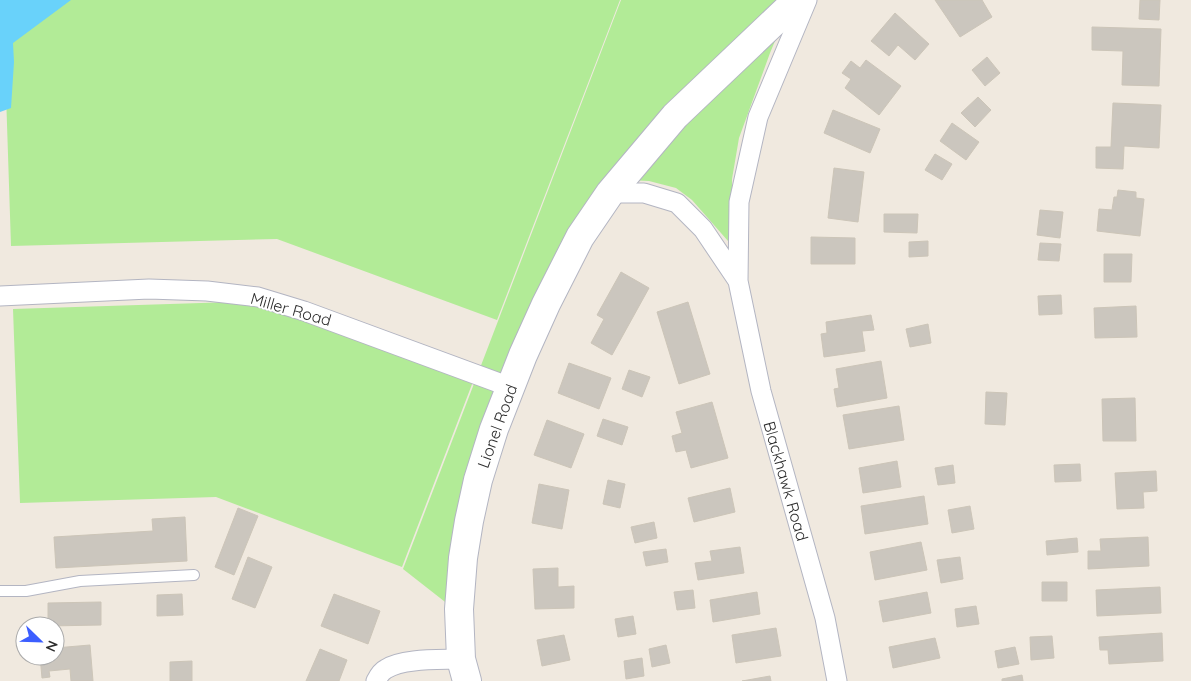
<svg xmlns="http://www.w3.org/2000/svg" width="1191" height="681" font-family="Quicksand,sans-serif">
	<rect width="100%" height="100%" fill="#f0e9df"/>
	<path fill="#b2eb97" d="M64 0H620L497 320 277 239 11 246 4 33Z
		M621 0H792L770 53 739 138 732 179V237L728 241 692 200 676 188 649 181 606 179 549 272 449 605 403 569Z
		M267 301 474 379 402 567 216 497 20 503 13 309Z"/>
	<path fill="#69d2fa" d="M0 0H71L13 43 14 62 11 108 0 112Z"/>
	<path fill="#cbc6be" stroke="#ccc5b8" d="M935 0H982L992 17 960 37Z
		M1140 0H1160L1159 20 1139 19Z
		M895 13 929 44 915 60 898 45 889 56 871 41Z
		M1092 27 1161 29 1159 86 1122 85 1123 51 1092 50Z
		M987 57 1000 73 985 86 972 70Z
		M866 60 901 86 879 115 845 88 851 79 842 73 851 61 860 68Z
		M978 97 991 110 975 127 961 113Z
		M1113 103 1161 105 1159 148 1124 146 1123 169 1096 168V147H1111Z
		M833 110 880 129 870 153 824 133Z
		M952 123 979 142 966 160 940 141Z
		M935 154 952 164 942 180 925 170Z
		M834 168 864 172 858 222 828 218Z
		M1118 190 1136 192V198L1144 199 1140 236 1097 231 1099 209 1112 210 1114 197H1117Z
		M1040 210 1063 212 1060 238 1037 235Z
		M884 214H918L917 233 884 232Z
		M811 237 855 238V264H811Z
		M928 241V256L909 257V242Z
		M1040 243 1061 244 1059 261 1038 260Z
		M1104 254H1132L1131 282H1104Z
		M621 272 649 288 612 355 591 343 604 319 597 315Z
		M1061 295 1062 314 1039 315 1038 296Z
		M688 302 710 374 679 384 657 312Z
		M1136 306 1137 337 1095 338 1094 308Z
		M871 315 874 330 862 331 865 351 824 357 821 334 827 333 826 322Z
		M928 324 931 343 910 347 906 329Z
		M881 361 887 398 837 407 834 389 839 388 836 369Z
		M569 363 611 378 599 409 558 393Z
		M629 370 650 377 642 397 622 389Z
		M986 392 1007 393 1005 425 985 424Z
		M1135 398 1136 441H1103L1102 399Z
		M712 402 728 458 691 468 686 450 676 452 672 436 682 433 676 412Z
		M899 406 904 440 849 449 843 415Z
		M603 419 628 427 622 445 597 436Z
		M547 420 584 434 571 468 534 455Z
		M897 461 901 487 863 493 859 468Z
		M1080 464 1081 481 1055 482 1054 465Z
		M953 465 955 483 938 485 935 468Z
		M1156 471 1157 491 1143 492 1144 508 1117 509 1115 473Z
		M608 480 625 484 620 508 603 504Z
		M539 484 569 490 562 529 532 523Z
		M730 488 735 512 694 522 688 498Z
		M924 496 928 524 865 534 861 506Z
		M970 506 974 529 952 533 948 510Z
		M238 508 258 516 234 575 215 567Z
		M185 517 187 561 56 568 54 537 153 531 152 519Z
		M654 522 657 538 635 543 631 527Z
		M1148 537 1149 566 1088 569V551H1101L1100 539Z
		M1077 538 1078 552 1047 555 1046 541Z
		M921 542 927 570 875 580 870 552Z
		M740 547 744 573 698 580 695 563 712 561 710 551Z
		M666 549 668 562 646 566 643 552Z
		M248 557 272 567 255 608 232 599Z
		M960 557 963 579 941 583 937 560Z
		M558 568V587L574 586V608L535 609 533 569Z
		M1042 582H1067V601H1042Z
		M1160 587 1161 613 1097 616 1096 590Z
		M693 590 695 608 677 610 674 592Z
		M757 592 760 614 713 622 710 600Z
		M927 592 931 613 883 622 879 601Z
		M182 594 183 615 157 616V595Z
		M334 594 380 611 368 644 321 626Z
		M101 602V625L48 626V603Z
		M976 606 979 624 957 627 955 609Z
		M633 616 636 634 618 637 615 619Z
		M776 628 781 656 736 663 732 635Z
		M1162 633 1163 661 1109 664 1108 650H1100L1099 637Z
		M564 635 570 660 542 666 537 640Z
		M1052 636 1054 658 1031 660 1030 637Z
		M935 638 940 658 893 668 889 647Z
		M90 645 93 681H71L70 669 49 671 50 677 42 678 40 656H55V648Z
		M666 645 670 663 652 667 649 649Z
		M1015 647 1019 664 998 668 995 651Z
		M320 649 347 660 339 681H306Z
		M642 658 644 676 626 679 624 661Z
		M192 661V681H170V662Z
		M1022 675 1023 681H1002V679Z
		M770 676 771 681H742Z"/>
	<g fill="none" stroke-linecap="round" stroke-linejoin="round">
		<defs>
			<path id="lane" d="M0 591H26L80 581 194 575"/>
			<path id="street" d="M807 0 758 117 739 202 738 281 761 391 825 618 837 681
				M610 193H644L677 203 703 229 738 281
				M0 296 149 289 207 291 258 297 304 311 510 387
				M376 681C378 677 382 671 386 669 403 658 440 660 461 659"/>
			<path id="secondary" d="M467 681 461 659 459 609 463 558 469 521 478 480 494 429 523 355 546 304 580 237 610 193 675 116 797 0"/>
		</defs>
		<use href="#lane" stroke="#b3b5c2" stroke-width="12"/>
		<use href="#street" stroke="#b3b5c2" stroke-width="21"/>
		<use href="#secondary" stroke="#b3b5c2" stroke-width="30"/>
		<use href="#lane" stroke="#fff" stroke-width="10"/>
		<use href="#street" stroke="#fff" stroke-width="19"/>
		<use href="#secondary" stroke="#fff" stroke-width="28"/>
	</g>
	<g text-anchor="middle" stroke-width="4" stroke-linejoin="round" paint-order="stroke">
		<g font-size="16" fill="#2d2d2d" stroke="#fff">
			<text transform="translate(291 309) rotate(16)" y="6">Miller Road</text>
			<text transform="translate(497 426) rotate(-70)" y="6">Lionel Road</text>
			<text transform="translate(786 481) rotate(74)" y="6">Blackhawk Road</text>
		</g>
	</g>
	<g transform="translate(40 641) rotate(113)"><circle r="24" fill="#ffffff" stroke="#ababab"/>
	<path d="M0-4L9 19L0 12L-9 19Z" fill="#3c5eff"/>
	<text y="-8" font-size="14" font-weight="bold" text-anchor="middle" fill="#2d2d2d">N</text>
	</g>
</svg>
